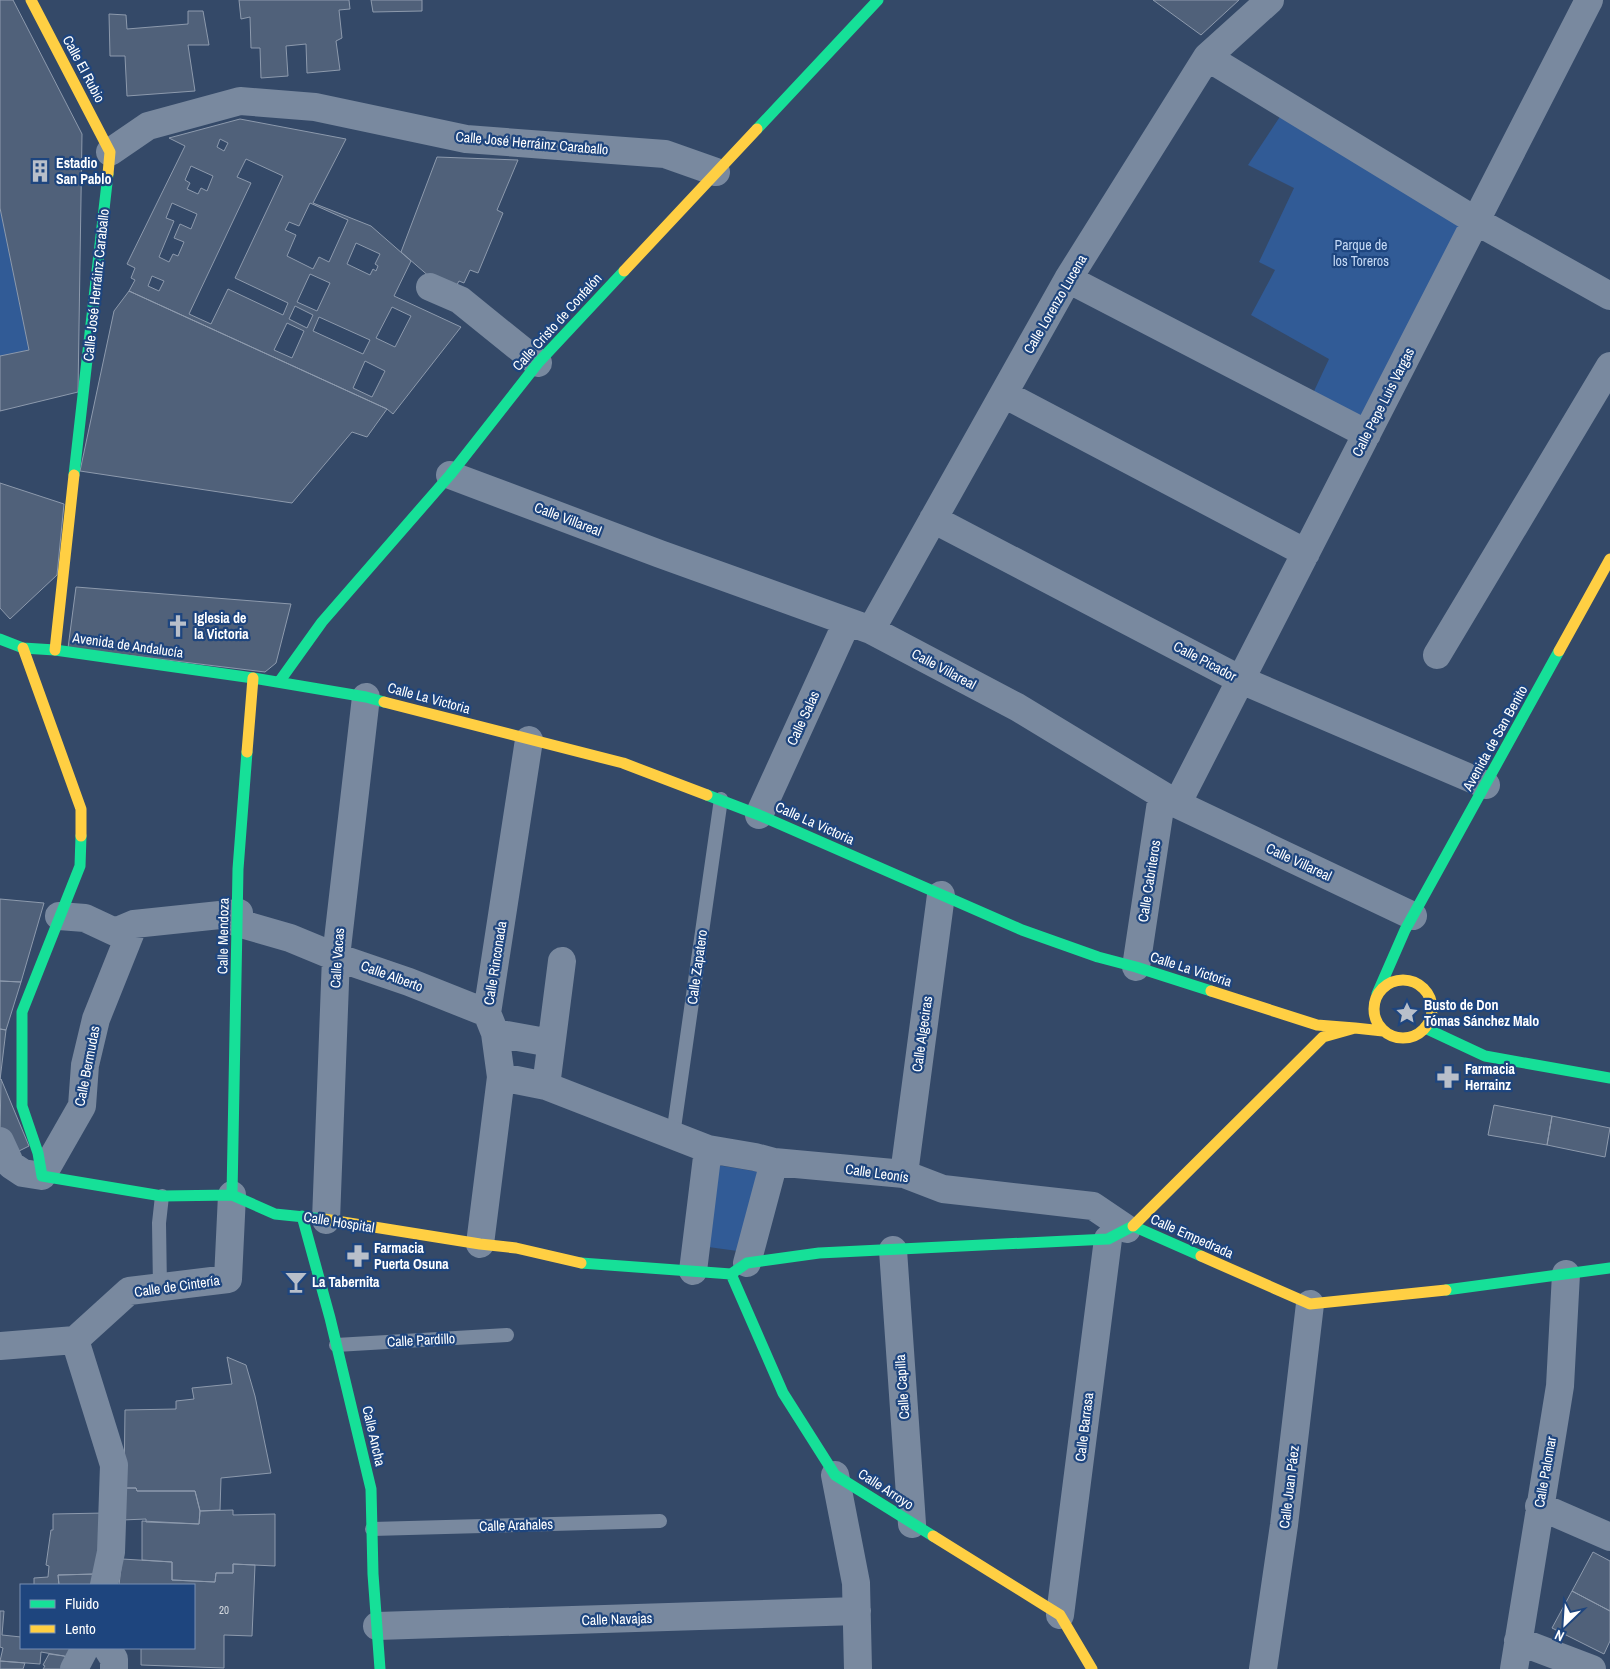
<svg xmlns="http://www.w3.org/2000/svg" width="1610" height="1669" font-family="'Archivo Narrow',sans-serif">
	<rect width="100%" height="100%" fill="#344968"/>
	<path fill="#315b96" d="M1287 106 1476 221 1367 434 1308 404 1329 359 1251 315 1275 270 1259 262 1294 188 1248 165Z
		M0 208 29 350 0 356Z
		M711 1164 766 1173 745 1252 701 1246Z"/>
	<path fill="#50617a" stroke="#8d9aad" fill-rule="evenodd" d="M0 0H13L82 134 78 392 0 411V356L29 350 0 208Z
		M239 0H349L350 9 339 10 342 38 336 41 340 70 307 73 306 44 286 46 288 76 261 78 260 48H251L250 17 241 19Z
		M371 0H422V11L373 12Z
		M1153 0H1239L1201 35Z
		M188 11H203L209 45H188L195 91 127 96 125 56H110L109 14 126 15 127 29 188 24Z
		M240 119 346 139 313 203 371 226 411 261 394 296 461 327 393 414 387 409 129 291 135 280 131 278 135 268 127 264 185 146 169 138ZM220 139 228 143 224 151 217 147ZM246 159 283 176 235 278 288 303 283 315 228 289 211 324 189 314 251 183 237 177ZM191 166 213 176 207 191 201 188 198 194 187 189 190 183 185 180ZM172 203 197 214 191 229 180 224 174 238 184 242 178 256 173 254 169 262 159 257 174 221 166 218ZM310 203 348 220 329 262 319 257 313 269 287 256 296 235 285 230 289 222 299 226ZM356 243 380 254 375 264 378 266 376 271 373 269 370 275 347 264ZM310 274 330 283 317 311 297 302ZM152 276 164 281 159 291 148 286ZM295 306 313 315 307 328 289 319ZM392 307 411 316 395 347 376 338ZM319 317 370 340 363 354 313 331ZM287 323 304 331 292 358 274 350ZM365 361 385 371 372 397 353 388Z
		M437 157 518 160 497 210 503 213 478 273 470 270 464 283 459 281 453 292 431 278 401 252Z
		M129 291 387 409 367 437 352 432 292 503 80 471 114 311Z
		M0 483 64 504 57 575 10 619 0 608Z
		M76 587 291 604 276 663 265 672 68 648Z
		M0 899 44 903 21 982 0 981Z
		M0 981 21 982 6 1030 0 1029Z
		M0 1029 6 1030 0 1080Z
		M1 1079 29 1146 17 1152 0 1132Z
		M1494 1105 1552 1116 1547 1145 1488 1135Z
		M1552 1116 1610 1128 1605 1157 1547 1145Z
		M227 1357 246 1365 255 1396 271 1473 221 1478 220 1510 200 1511 195 1491H137L136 1488H124L125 1410 176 1409V1401L194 1399 192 1388 232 1384Z
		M124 1488H136L137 1491H195L200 1511 199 1524 146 1522V1519L122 1520Z
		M233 1510V1515L275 1514V1566L233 1564V1573H216L215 1582 172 1580V1562L142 1560V1521L199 1524 200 1511Z
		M105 1513 96 1574 58 1575 59 1585H34V1578L48 1577 49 1566 46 1565 51 1530H53V1514Z
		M1593 1552 1610 1561V1611L1572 1591Z
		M122 1559 172 1562V1580L215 1582 216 1573H233V1564L255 1565 252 1636 224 1635V1668L141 1665V1648H194V1585H119Z
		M96 1574 95 1585H59L58 1575Z
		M1572 1591 1610 1611V1641L1604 1654 1552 1628Z
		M0 1611H4L2 1635 21 1637V1648H79L75 1661 64 1656 41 1652 40 1664 0 1661 3 1648 0 1647Z
		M49 1654 64 1656 75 1661 70 1669H43L45 1666 43 1665Z
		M0 1661 25 1663 23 1669H0Z"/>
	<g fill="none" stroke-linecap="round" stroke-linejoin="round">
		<path stroke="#79899f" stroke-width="14" d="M673 1135 721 799
			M160 1288 159 1223 162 1196
			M336 1345 507 1335
			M372 1529 660 1521"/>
		<path stroke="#79899f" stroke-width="28" d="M1207 57 1476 221 1610 296
			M110 152 148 126 240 101 315 107 466 139 665 154 716 172
			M1068 279 1367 434
			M430 287 460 300 538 363
			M1004 394 1306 553
			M450 475 660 554 871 630 1017 707 1177 804 1413 916
			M933 519 1241 680 1486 785
			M871 630 1068 279 1207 57 1270 0
			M1437 655 1610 366
			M1177 804 1589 0
			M759 815 847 622
			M59 916 85 918 115 932 134 924 239 913
			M238 923 290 938 336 957 409 982 487 1013
			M1136 967 1162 795
			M495 1033 551 1043
			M501 1077 546 1086 562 961
			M546 1086 708 1149 693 1271
			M0 1141 11 1165
			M708 1149 755 1157 774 1162 904 1174 943 1189 1093 1206 1127 1229
			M11 1165 23 1173 42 1176 82 1106 85 1065 96 1019 134 924
			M904 1174 941 895
			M326 1220 336 957 366 697
			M480 1244 501 1077 495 1033 487 1013 529 740
			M893 1250 912 1524
			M747 1263 774 1162
			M75 1340 114 1465 111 1552 104 1585
			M0 1346 75 1340 129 1291 228 1279 232 1195
			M835 1475 856 1583 858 1669
			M1539 1506 1610 1537
			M1060 1615 1108 1239
			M377 1626 857 1611
			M1518 1641 1592 1669
			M107 1648 114 1659V1669
			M74 1669 85 1648
			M1263 1669 1284 1525 1310 1304
			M1514 1669 1560 1386 1566 1274"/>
		<path stroke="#16e098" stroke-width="11" d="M757 129 878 0
			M74 475 108 174
			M0 639 23 648 55 650 253 678 366 697 384 702
			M279 682 322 622 450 475 538 363 624 271
			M707 795 759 815 1022 930 1098 957 1136 967 1211 991
			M81 836 80 866 22 1012V1106L38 1153 42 1176 162 1196 232 1195 275 1214 324 1219
			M1377 994 1405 930 1559 651
			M1425 1028 1485 1056 1610 1078
			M232 1195 238 869 247 752
			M302 1216 330 1318 371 1489 373 1574 380 1669
			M581 1263 731 1274
			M731 1274 747 1263 819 1253 1108 1239 1133 1226 1201 1256
			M731 1274 783 1393 835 1475 933 1536
			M1446 1290 1610 1268"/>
		<path stroke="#ffcf43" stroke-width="11" d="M31 0 110 152 108 174
			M624 271 757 129
			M23 648 81 809V836
			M55 650 74 475
			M1559 651 1610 559
			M384 702 623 763 707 795
			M247 752 253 678
			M1374 1009a29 29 0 1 1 58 0a29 29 0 1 1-58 0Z
			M1211 991 1317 1025 1355 1028
			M324 1219 480 1244 516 1248 581 1263
			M1133 1226 1323 1037 1355 1028 1383 1031
			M1201 1256 1310 1304 1446 1290
			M933 1536 1060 1615 1092 1669"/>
	</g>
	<defs>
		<symbol id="building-bare" viewBox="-9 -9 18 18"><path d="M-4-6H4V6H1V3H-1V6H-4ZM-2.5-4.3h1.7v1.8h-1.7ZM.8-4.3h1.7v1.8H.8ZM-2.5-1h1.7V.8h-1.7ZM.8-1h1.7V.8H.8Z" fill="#b8bfca" stroke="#1e457e" stroke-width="2.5" paint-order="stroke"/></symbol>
		<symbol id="church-bare" viewBox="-9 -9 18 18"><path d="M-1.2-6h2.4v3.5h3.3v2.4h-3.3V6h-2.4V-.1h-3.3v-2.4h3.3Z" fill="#b8bfca" stroke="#1e457e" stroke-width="2.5" paint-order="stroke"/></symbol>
		<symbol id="sight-bare" viewBox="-9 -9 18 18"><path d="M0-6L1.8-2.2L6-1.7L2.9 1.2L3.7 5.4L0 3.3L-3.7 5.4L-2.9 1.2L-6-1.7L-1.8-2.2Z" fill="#b8bfca" stroke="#1e457e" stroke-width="2.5" paint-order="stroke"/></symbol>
		<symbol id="pharmacy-bare" viewBox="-9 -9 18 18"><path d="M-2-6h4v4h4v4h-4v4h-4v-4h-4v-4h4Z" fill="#b8bfca" stroke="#1e457e" stroke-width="2.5" paint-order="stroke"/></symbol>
		<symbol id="bar-bare" viewBox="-9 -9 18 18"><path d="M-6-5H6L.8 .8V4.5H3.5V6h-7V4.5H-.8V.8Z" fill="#b8bfca" stroke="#1e457e" stroke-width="2.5" paint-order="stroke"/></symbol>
	</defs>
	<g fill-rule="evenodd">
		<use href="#building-bare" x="24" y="155" width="32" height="32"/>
		<use href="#church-bare" x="162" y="610" width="32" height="32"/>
		<use href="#sight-bare" x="1391" y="997" width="32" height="32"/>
		<use href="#pharmacy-bare" x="1432" y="1061" width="32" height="32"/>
		<use href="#pharmacy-bare" x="342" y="1240" width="32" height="32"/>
		<use href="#bar-bare" x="280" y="1266" width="32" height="32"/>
	</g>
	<g text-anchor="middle" stroke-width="4.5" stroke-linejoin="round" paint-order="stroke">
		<g font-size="11" fill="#d3d8de">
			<text x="224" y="1614">20</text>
		</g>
		<g font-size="14" fill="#fff" stroke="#1e457e">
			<text transform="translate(84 69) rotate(62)" y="5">Calle El Rubio</text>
			<text transform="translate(532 143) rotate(5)" y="5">Calle José Herráinz Caraballo</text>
			<text transform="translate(96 285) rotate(-84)" y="5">Calle José Herráinz Caraballo</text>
			<text transform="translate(1055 304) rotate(-60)" y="5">Calle Lorenzo Lucena</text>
			<text transform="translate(557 322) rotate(-48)" y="5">Calle Cristo de Confalón</text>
			<text transform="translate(1383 402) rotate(-63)" y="5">Calle Pepe Luis Vargas</text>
			<text transform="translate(568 519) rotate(21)" y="5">Calle Villareal</text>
			<text transform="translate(128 645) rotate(8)" y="5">Avenida de Andalucía</text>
			<text transform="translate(1205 661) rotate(28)" y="5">Calle Picador</text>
			<text transform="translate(944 669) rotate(28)" y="5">Calle Villareal</text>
			<text transform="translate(429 698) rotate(15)" y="5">Calle La Victoria</text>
			<text transform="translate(803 718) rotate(-65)" y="5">Calle Salas</text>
			<text transform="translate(1495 738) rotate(-61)" y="5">Avenida de San Benito</text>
			<text transform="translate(815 823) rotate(24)" y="5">Calle La Victoria</text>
			<text transform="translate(1299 862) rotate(25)" y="5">Calle Villareal</text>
			<text transform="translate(1149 881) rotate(-81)" y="5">Calle Cabriteros</text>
			<text transform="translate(223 936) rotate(-89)" y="5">Calle Mendoza</text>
			<text transform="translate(337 958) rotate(-86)" y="5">Calle Vacas</text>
			<text transform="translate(495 963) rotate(-81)" y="5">Calle Rinconada</text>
			<text transform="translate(697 967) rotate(-82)" y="5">Calle Zapatero</text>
			<text transform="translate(1191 969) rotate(18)" y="5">Calle La Victoria</text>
			<text transform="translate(392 976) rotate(20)" y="5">Calle Alberto</text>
			<text transform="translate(922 1034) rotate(-82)" y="5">Calle Algeciras</text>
			<text transform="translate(87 1066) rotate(-79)" y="5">Calle Bermudas</text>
			<text transform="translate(877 1173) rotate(8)" y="5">Calle Leonís</text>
			<text transform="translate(339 1222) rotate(9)" y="5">Calle Hospital</text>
			<text transform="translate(1192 1236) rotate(24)" y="5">Calle Empedrada</text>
			<text transform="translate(177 1286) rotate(-8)" y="5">Calle de Cintería</text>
			<text transform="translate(421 1340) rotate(-3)" y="5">Calle Pardillo</text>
			<text transform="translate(902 1387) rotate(-94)" y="5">Calle Capilla</text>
			<text transform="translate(1084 1427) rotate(-83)" y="5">Calle Barrasa</text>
			<text transform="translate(374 1436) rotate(77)" y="5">Calle Ancha</text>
			<text transform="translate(1545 1472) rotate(-80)" y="5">Calle Palomar</text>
			<text transform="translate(1289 1487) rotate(-83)" y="5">Calle Juan Páez</text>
			<text transform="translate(886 1489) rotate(33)" y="5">Calle Arroyo</text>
			<text transform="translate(516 1525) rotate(-2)" y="5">Calle Arahales</text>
			<text transform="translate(617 1619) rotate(-2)" y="5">Calle Navajas</text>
		</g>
		<g font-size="14" font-weight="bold" fill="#fff" stroke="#1e457e" text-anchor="start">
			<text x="56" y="168">Estadio<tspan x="56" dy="16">San Pablo</tspan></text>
			<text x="194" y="623">Iglesia de<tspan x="194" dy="16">la Victoria</tspan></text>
			<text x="1424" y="1010">Busto de Don<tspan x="1424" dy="16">Tómas Sánchez Malo</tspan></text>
			<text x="1465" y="1074">Farmacia<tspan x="1465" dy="16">Herrainz</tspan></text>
			<text x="374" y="1253">Farmacia<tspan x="374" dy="16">Puerta Osuna</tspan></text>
			<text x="312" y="1287">La Tabernita</text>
		</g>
		<g font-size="14" fill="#c5daf6" stroke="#1e457e">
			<text x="1361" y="250">Parque de<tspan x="1361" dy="16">los Toreros</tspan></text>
		</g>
	</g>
	<rect x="20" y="1584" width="175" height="65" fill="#1e457e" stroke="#788fb2"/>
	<rect x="30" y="1600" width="25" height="8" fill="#16e098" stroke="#788fb2"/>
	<text x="65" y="1609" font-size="15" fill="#ffffff">Fluido</text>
	<rect x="30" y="1625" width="25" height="8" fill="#ffcf43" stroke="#788fb2"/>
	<text x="65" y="1634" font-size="15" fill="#ffffff">Lento</text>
	<g transform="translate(1565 1624) rotate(205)" stroke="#1e457e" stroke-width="4" paint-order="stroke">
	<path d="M0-4L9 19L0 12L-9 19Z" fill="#ffffff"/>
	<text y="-8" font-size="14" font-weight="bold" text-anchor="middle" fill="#ffffff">N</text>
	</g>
</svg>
